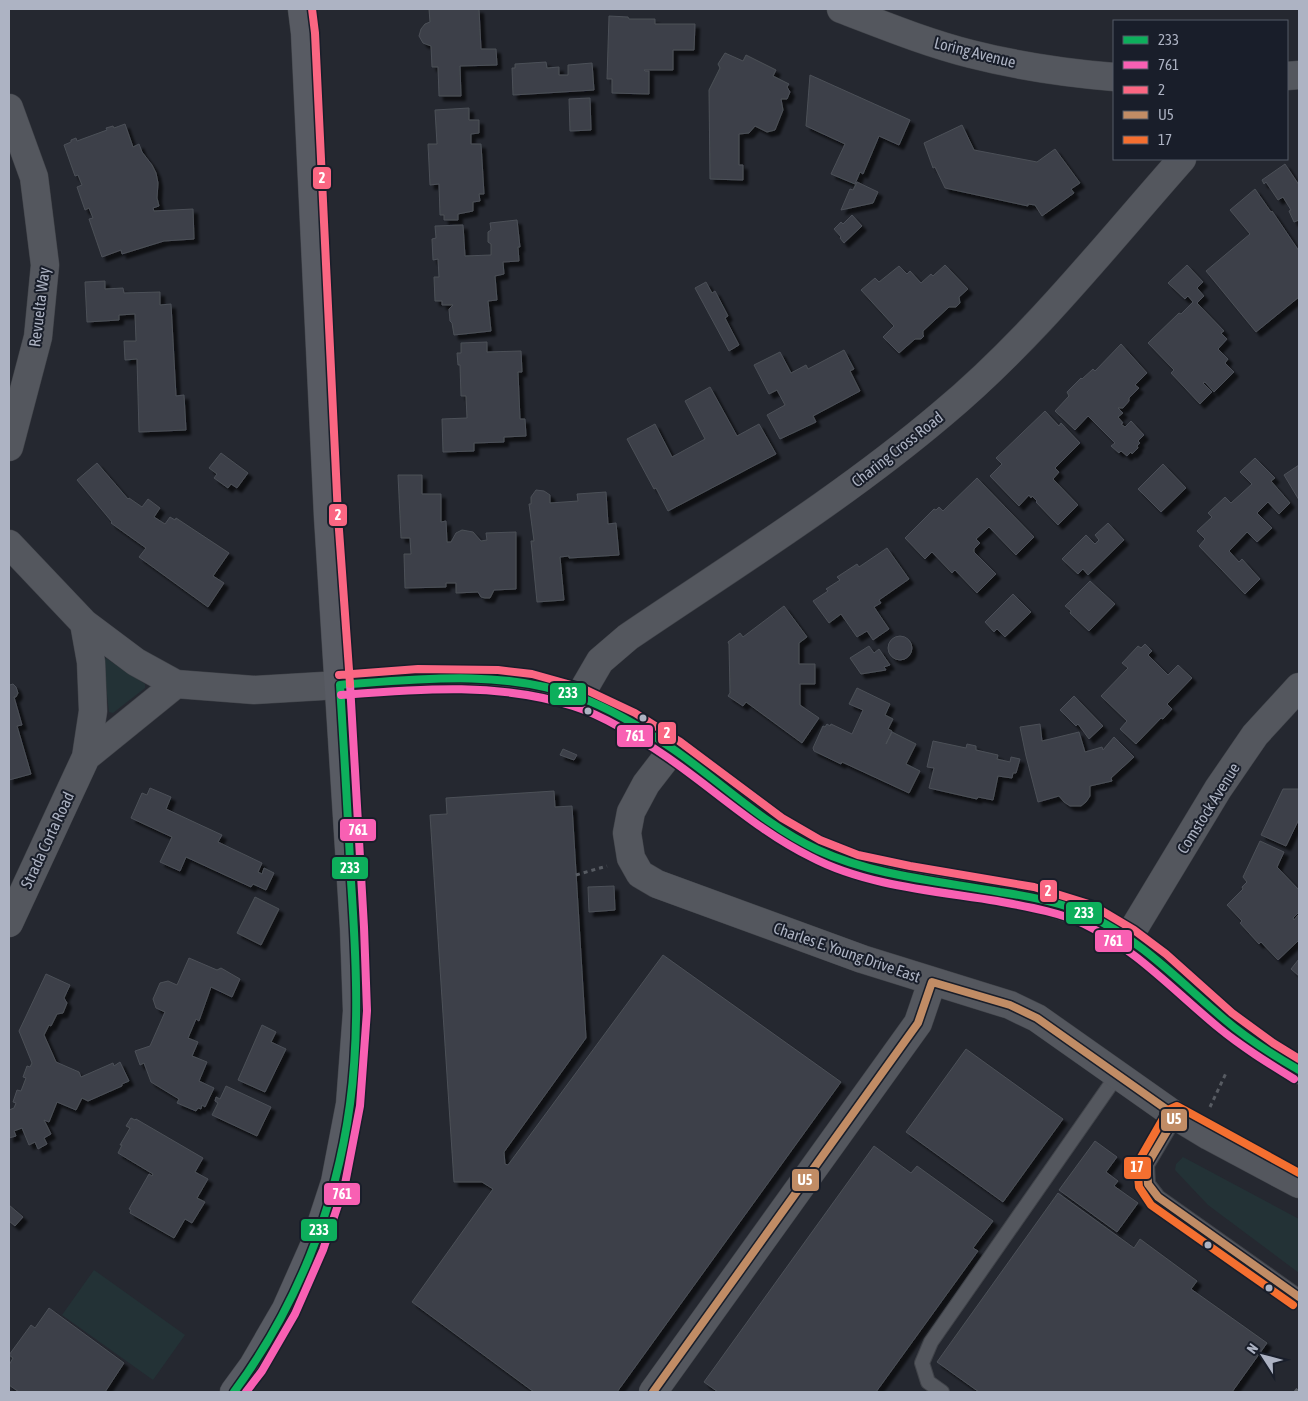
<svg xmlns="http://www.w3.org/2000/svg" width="1308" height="1401" font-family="'Asap Condensed',sans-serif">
	<defs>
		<filter id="shadow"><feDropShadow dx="4.5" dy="4.5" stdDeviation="1" flood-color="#0009"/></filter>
	</defs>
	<rect width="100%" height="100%" fill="#252830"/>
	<path fill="#233236" d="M106 658 145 684V688L113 713 109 712 103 660Z
		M1183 1157 1299 1219V1273L1208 1205 1175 1170 1176 1164Z
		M94 1270 185 1335 153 1380 62 1315Z"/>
	<path fill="#3d4148" stroke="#4c5058" filter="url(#shadow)" d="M429 9H479L481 49H496L497 65 460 66 461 96H439L438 67H432L431 46 423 43 419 36 421 29 425 24 430 22Z
		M609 16 628 17 629 19H655V24H695L694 50H673V70H644L645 71H649V94L612 93V79H607Z
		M725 53 743 61 746 55 776 70 773 76 789 84 787 87 790 92 787 99H781L783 110 775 130 767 132 755 126 749 133 739 134V165H743V180L710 179 709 90 720 68 718 64Z
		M546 62 547 68 559 67V75H568V65L592 63 594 90 513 95 512 68H515V64Z
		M810 75 910 120 899 145 879 136 863 174 860 172 855 184 831 174 845 144 806 126Z
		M590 98 591 130 570 131 569 99Z
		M469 108V120H479V133L471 134V144H481L484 194H479L480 201 473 202V211L458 214V220H444V215H440L439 184 430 185 428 144H437L435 110Z
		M125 124 133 147 139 144 142 152 152 165 156 173 158 183 157 198 159 206 153 208 154 211 193 209 194 239 164 241 122 254 121 250 102 257 89 219 93 218 89 208 85 210 77 187 82 185 78 175 75 176 64 145 71 142V140L76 138 77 141 107 130 106 128 113 126 114 128Z
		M962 125 974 150 1037 162 1055 149 1080 183 1071 189 1074 193 1042 216 1035 205 1028 204V206L945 188 935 167 933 168 924 143Z
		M1285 164 1299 185V220L1294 222 1289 211 1291 210 1283 197 1278 200 1266 182 1264 184 1262 180Z
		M857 182 878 192 873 203 841 210 850 189 853 190Z
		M1255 189 1271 212 1272 211 1299 251V297L1256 332 1206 271 1250 234 1230 210Z
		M852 215 862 226 844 243 840 238 841 237 834 229 841 222 843 224Z
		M517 220 520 247H518L519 261 503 262 504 274 495 276 497 300 488 301 491 331 454 335 452 323 450 321 449 309 453 305H442V301H435L434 277H439L438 259 433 260 432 239 436 238 435 226 463 225 465 256 491 255V244L488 242V232L491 230 490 223Z
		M945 265 968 289 959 297 960 303 956 307H949L923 331V335L924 336 921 339H915L899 353 883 337 894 326 861 290 875 278 879 282 899 266 907 274 910 271 921 283 931 274 933 276Z
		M1187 265 1203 282 1197 288 1204 296 1197 303 1224 331 1221 333 1227 339 1218 349 1228 359 1225 363 1234 372 1214 392 1205 382 1203 383 1212 392 1200 404 1171 373 1174 370 1148 343 1179 313 1181 314 1193 302 1188 296 1185 299 1168 283Z
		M105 281V289L123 288 124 293 160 292V305L171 304 176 396 184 395 186 430 139 432 137 359 125 360 124 341H136L135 314 119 315V320L87 322 85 282Z
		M706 282 712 293 715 291 728 316 725 318 739 345 729 351 695 288Z
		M487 342V352L521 351 522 372H518L520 419H525L526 436 504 437V442L474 443V451L443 452 442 419 467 418 466 396H461L460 365H458L457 353H461V343Z
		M1121 344 1147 373 1135 385 1139 388 1129 398V401L1123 408H1118L1123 413 1118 417 1123 423 1121 424 1125 427 1131 421 1144 435 1138 441 1140 443 1137 446 1138 448 1132 454 1131 452 1127 456 1121 451 1119 453 1111 446 1115 443 1088 416 1075 430 1055 411 1069 396 1067 392 1081 378 1082 379 1093 369 1095 371Z
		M844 350 854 369 850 371 860 391 813 416 816 422 780 439 767 415 785 405 777 390 769 394 754 365 780 352 791 373 806 365 808 369Z
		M710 387 737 436 759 424 776 454 668 511 656 488 654 489 627 439 655 424 672 457 705 439 685 401Z
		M1045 411 1059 426 1061 423 1080 443 1055 468 1059 472 1053 479 1078 505 1058 525 1036 502 1037 501 1032 496 1031 498 1029 495 1019 506 990 476 1002 464 996 458Z
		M221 453 248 473 237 488 231 484 228 488 214 478 217 474 209 468Z
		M1255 458 1275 478 1271 481 1290 503 1279 514 1268 502 1257 513 1272 528 1257 542 1247 532 1229 551 1239 562 1242 559 1260 579 1245 594 1199 546 1205 539 1197 531 1212 517 1208 513 1225 497 1231 503 1252 484 1240 472Z
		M97 463 128 499 129 498 142 507 148 499 160 508 154 517 165 524 170 517 175 520 176 518 229 553 213 576 224 583 208 607 139 557 146 548 111 523 112 522 77 480Z
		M1163 464 1186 488 1161 512 1138 489Z
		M1299 465V500L1284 475Z
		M398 475H422V494H441V522L446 521 447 542H451L456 533 462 530 473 532 481 541 487 540 486 533 516 532V589L494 590 490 598H485L481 597 478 592 456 593V583H446V587L405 588 404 554H411L410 538H401Z
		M977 478 1034 537 1016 555 989 527 976 539 980 543 974 549V552L996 574 977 593 955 570 952 573 932 552 925 559 905 538 934 509 936 510 939 507 943 511Z
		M536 490 544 491 550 495V503L578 501 577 494 606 492 608 524 616 523 619 555 569 558V556L560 557 564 600 537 602 531 541H534L529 504H531V497Z
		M1108 523 1124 540 1088 575 1083 569 1078 574 1062 559 1086 535 1095 544 1099 540 1095 535Z
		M887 548 909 579 879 600 881 603 874 607 889 629 873 640 867 631 857 637 841 614 829 623 813 601 828 591 826 589 840 580 837 577 857 564 859 567Z
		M1090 581 1115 604 1089 631 1070 613 1071 611 1065 606Z
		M1013 594 1031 612 1005 637 997 629 994 632 985 622Z
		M784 606 807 637 799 643V664H815V684H800V705L819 718 802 743 746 702 743 706 728 696 730 693 729 644 728 642 740 633 743 637Z
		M888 648a12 12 0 1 1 24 0a12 12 0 1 1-24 0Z
		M1145 644 1152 651 1148 655 1168 675 1178 665 1192 678 1167 704 1172 709 1163 719 1161 718 1136 744 1120 729 1127 721 1101 696 1128 668 1122 663 1138 646 1141 648Z
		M869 646 874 653 879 649 890 665 884 667 886 670 861 674 850 658Z
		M9 682 10 685 13 684 16 687 18 693 16 697H14L22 725 17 726 31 774 9 780Z
		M857 688 890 704 885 715 893 719 888 729 892 731 886 744 892 732 916 744 906 764 920 771 909 793 842 762 841 764 814 751 813 748 823 726 825 727 827 724 830 726 831 724 852 734 863 710 849 704Z
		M1074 696 1103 726 1089 739 1078 724 1076 726 1060 710Z
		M1040 724 1042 741 1079 732 1085 752 1102 747 1103 750 1114 737 1134 757 1111 778 1112 781 1090 786V796L1086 802 1081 806H1070L1064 802 1059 796 1038 802 1026 756 1020 727Z
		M933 741 966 748 967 744 976 746V750L998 755 997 759 1010 762 1011 757 1020 759 1016 773H1013L1012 778 998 776 993 800 978 797 977 799 929 788 934 768 927 767Z
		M563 749 577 755 574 760 560 755Z
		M1299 782V819L1286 846 1261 835 1283 789H1299Z
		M150 788 171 797 166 809 222 835 218 842 262 863 258 872 262 874 264 868 274 873 266 890 253 884 251 887 186 857 180 871 160 862 172 837 131 818 142 793 147 795Z
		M554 791 555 807 572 806 586 1038 504 1152 505 1164 508 1165 663 955 841 1082 617 1392H534L412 1302 493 1189 482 1182H454L430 815 447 814 446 798Z
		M1260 841 1284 852 1277 867 1299 890V912L1293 918 1294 920 1298 915 1299 916V940L1278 960 1261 942 1259 944 1240 923 1242 921 1227 905 1243 889 1242 887 1247 882 1243 877Z
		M614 886 615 910 589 912 588 887Z
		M255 897 279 909 261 945 237 933Z
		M189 958 217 970 221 968 240 979 232 997 211 987 199 1021 196 1019 188 1038 198 1042 192 1056 207 1062 199 1081 214 1088 205 1107 202 1105 201 1109 198 1108 196 1111 177 1103 179 1099 151 1082 144 1063 140 1065 135 1051 150 1046 165 1012 156 1008 153 999 160 983 168 981 177 985Z
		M1299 959V976L1291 969Z
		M46 974 70 985 64 998 67 1003 63 1013 57 1014 51 1026 49 1025 44 1035 56 1062 79 1072 81 1077 113 1063 114 1066 120 1062 129 1081 122 1084V1086L88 1101 82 1098 76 1110 57 1102 49 1122 44 1120 51 1134 44 1138 47 1144 38 1149 35 1142 29 1145 22 1128 14 1131 16 1136 9 1138V1110L14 1108 16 1103 13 1102 17 1090 21 1091 26 1078 23 1077 27 1066 30 1067 32 1063 19 1031Z
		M262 1025 276 1032 271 1042 286 1049 265 1092 238 1080Z
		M966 1049 1063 1119 1003 1202 906 1132Z
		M226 1086 271 1107 257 1136 212 1115 218 1103 215 1101 216 1097 220 1099Z
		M131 1118 135 1120 136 1119 203 1158 195 1172 208 1179 197 1198 205 1202 192 1223 185 1219 174 1238 130 1213 131 1210 129 1209 149 1174 152 1176 153 1174 118 1153 122 1145H120L130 1128 126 1126Z
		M1095 1141 1117 1157 1106 1172 1118 1181 1114 1186 1138 1203 1117 1232 1059 1190Z
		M874 1146 911 1173 917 1166 993 1221 973 1248 978 1251 876 1392H718L704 1382Z
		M1058 1193 1134 1248 1140 1239 1197 1281 1191 1289 1267 1343 1232 1392H979L937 1362Z
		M9 1205 23 1217 15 1226 9 1221Z
		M49 1308 124 1363 105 1392H19L9 1385V1365L13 1358 9 1355 31 1325 35 1328Z"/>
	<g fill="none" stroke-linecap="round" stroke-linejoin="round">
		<defs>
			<path id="lane" d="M1176 1116 1147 1165 1148 1184 1158 1197 1299 1297
				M942 1392 928 1382 922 1363 931 1342 1118 1074"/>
			<path id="street" d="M841 9C883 25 927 43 971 54 1018 66 1066 73 1114 77
				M1287 76 1299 75
				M9 108 34 177 45 265 38 337 9 447
				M9 544 84 623 136 662 176 684 254 690 340 685
				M84 623 91 662 93 711 86 757
				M579 697 600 661 628 637C734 565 844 497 942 414 1031 340 1105 246 1182 159
				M673 749 646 784 631 812 627 833 631 858 640 874 657 884 862 959 1010 1005 1037 1018 1176 1116 1209 1136 1299 1184
				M9 923 86 757 176 684
				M1128 938 1218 789 1255 735 1299 687
				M653 1392 918 1023 932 982"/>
			<path id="secondary" d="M340 685 418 679 498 680 529 684 579 697 630 721 673 749 776 826 816 849 855 865 908 876 1032 897 1087 914 1128 938 1159 962 1226 1021 1267 1051 1299 1070
				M234 1392 253 1366 286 1309 314 1246 335 1182 350 1104 357 1011 354 928 328 517 305 33 302 9"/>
		</defs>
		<use href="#lane" stroke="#404349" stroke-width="16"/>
		<use href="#street" stroke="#404349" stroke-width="29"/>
		<use href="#secondary" stroke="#404349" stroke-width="29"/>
		<path stroke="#575b62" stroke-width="3" stroke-dasharray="4 4" stroke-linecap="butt" d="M576 875 607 866
			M1210 1107 1227 1071
			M1295 1392 1299 1387"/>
		<use href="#lane" stroke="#54575e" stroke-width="14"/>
		<use href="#street" stroke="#54575e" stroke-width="28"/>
		<use href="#secondary" stroke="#585b63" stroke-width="28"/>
		<defs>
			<path id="bus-1" d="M340 685C419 679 503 669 579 697 612 709 644 729 673 749 721 782 764 825 818 850 874 876 939 881 1000 892 1027 896 1064 903 1088 915 1140 939 1180 982 1224 1019 1247 1039 1273 1055 1299 1070
				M234 1392C296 1308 336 1208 350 1104 360 1030 356 955 351 881 348 816 344 750 340 685"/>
			<path id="bus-2" d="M341 695C419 689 498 682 573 706 605 716 639 738 667 757 715 790 758 831 811 857 866 886 936 891 997 901 1023 906 1060 912 1084 924 1136 949 1175 992 1219 1028 1242 1047 1268 1063 1294 1079
				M246 1392 262 1371 295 1314 323 1250 345 1184 360 1106 367 1011 364 927 350 684"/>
			<path id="bus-3" d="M312 9 315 33 338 516 350 684
				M339 675 418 669 498 670 532 674 582 688 635 713 679 741 782 818 820 840 858 855 910 866 1034 887 1092 905 1134 930 1166 954 1232 1013 1273 1043 1299 1059"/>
			<path id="bus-4" d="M653 1392 918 1023 932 982 1010 1005 1037 1018 1176 1116 1147 1165 1148 1184 1158 1197 1299 1297"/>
			<path id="bus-5" d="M1293 1305 1151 1205 1139 1187 1137 1164 1168 1110 1177 1106 1299 1173"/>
		</defs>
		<use href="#bus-1" stroke="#191e2a" stroke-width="11"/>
		<use href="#bus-2" stroke="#191e2a" stroke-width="11"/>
		<use href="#bus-3" stroke="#191e2a" stroke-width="11"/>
		<use href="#bus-4" stroke="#191e2a" stroke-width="11"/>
		<use href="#bus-5" stroke="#191e2a" stroke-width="11"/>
		<use href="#bus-1" stroke="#0daf5c" stroke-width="8"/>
		<use href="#bus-2" stroke="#f860b3" stroke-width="8"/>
		<use href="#bus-3" stroke="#fa6682" stroke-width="8"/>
		<use href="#bus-4" stroke="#c18c65" stroke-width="8"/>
		<use href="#bus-5" stroke="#f46f30" stroke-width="8"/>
	</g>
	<g fill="#adb3c3" stroke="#191e2a" stroke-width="2">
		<circle cx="588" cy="711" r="4.5"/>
		<circle cx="643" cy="718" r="4.5"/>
		<circle cx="1208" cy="1245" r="4.5"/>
		<circle cx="1269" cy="1288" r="4.5"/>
	</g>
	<g text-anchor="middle" stroke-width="4" stroke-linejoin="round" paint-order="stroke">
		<g font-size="16" fill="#adb3c3" stroke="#191e2a">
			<text transform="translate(975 52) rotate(14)" y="6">Loring Avenue</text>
			<text transform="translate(39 307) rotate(-83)" y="6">Revuelta Way</text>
			<text transform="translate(897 449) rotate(-38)" y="6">Charing Cross Road</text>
			<text transform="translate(1208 808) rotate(-58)" y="6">Comstock Avenue</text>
			<text transform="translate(47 840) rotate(-65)" y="6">Strada Corta Road</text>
			<text transform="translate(847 952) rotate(19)" y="6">Charles E. Young Drive East</text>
		</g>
	</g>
	<g stroke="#191e2a" stroke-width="2">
		<rect x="312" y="166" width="20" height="24" rx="5" fill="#fa6682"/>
		<rect x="328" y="503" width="20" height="24" rx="5" fill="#fa6682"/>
		<rect x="549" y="682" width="38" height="24" rx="5" fill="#0daf5c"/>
		<rect x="657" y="721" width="20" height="24" rx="5" fill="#fa6682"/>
		<rect x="616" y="724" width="38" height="24" rx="5" fill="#f860b3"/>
		<rect x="339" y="818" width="38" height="24" rx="5" fill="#f860b3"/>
		<rect x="331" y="856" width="38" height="24" rx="5" fill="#0daf5c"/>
		<rect x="1039" y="879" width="19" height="24" rx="5" fill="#fa6682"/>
		<rect x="1065" y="901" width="38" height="24" rx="5" fill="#0daf5c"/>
		<rect x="1094" y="929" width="39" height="24" rx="5" fill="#f860b3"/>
		<rect x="1160" y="1108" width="28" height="24" rx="5" fill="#c18c65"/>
		<rect x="1123" y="1156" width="29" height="24" rx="5" fill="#f46f30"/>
		<rect x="791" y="1168" width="29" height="24" rx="5" fill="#c18c65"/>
		<rect x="323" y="1182" width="38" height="24" rx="5" fill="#f860b3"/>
		<rect x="300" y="1218" width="38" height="24" rx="5" fill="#0daf5c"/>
	</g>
	<g font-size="14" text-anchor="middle" font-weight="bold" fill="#fff">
		<text x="322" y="183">2</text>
		<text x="338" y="520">2</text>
		<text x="568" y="698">233</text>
		<text x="667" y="738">2</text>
		<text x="635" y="741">761</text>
		<text x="358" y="835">761</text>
		<text x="350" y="873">233</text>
		<text x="1048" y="896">2</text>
		<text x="1084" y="918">233</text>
		<text x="1113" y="946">761</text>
		<text x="1174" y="1124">U5</text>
		<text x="1137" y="1172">17</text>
		<text x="805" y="1185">U5</text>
		<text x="342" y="1199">761</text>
		<text x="319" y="1235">233</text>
	</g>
	<rect width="1308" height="1401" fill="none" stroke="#adb3c3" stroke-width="20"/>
	<rect x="1113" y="20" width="175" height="140" fill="#191e2a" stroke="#545a67"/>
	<rect x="1123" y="36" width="25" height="8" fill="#0daf5c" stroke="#545a67"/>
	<text x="1158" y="45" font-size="15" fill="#adb3c3">233</text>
	<rect x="1123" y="61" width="25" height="8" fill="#f860b3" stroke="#545a67"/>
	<text x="1158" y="70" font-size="15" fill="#adb3c3">761</text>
	<rect x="1123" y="86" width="25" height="8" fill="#fa6682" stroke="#545a67"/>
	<text x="1158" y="95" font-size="15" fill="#adb3c3">2</text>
	<rect x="1123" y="111" width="25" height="8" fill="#c18c65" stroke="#545a67"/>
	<text x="1158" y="120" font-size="15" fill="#adb3c3">U5</text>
	<rect x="1123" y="136" width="25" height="8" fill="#f46f30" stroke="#545a67"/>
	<text x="1158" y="145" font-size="15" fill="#adb3c3">17</text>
	<g transform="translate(1263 1356) rotate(306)" stroke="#191e2a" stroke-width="4" paint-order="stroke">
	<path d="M0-4L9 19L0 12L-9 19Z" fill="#adb3c3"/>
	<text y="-8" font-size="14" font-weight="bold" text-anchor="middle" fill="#adb3c3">N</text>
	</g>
</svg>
